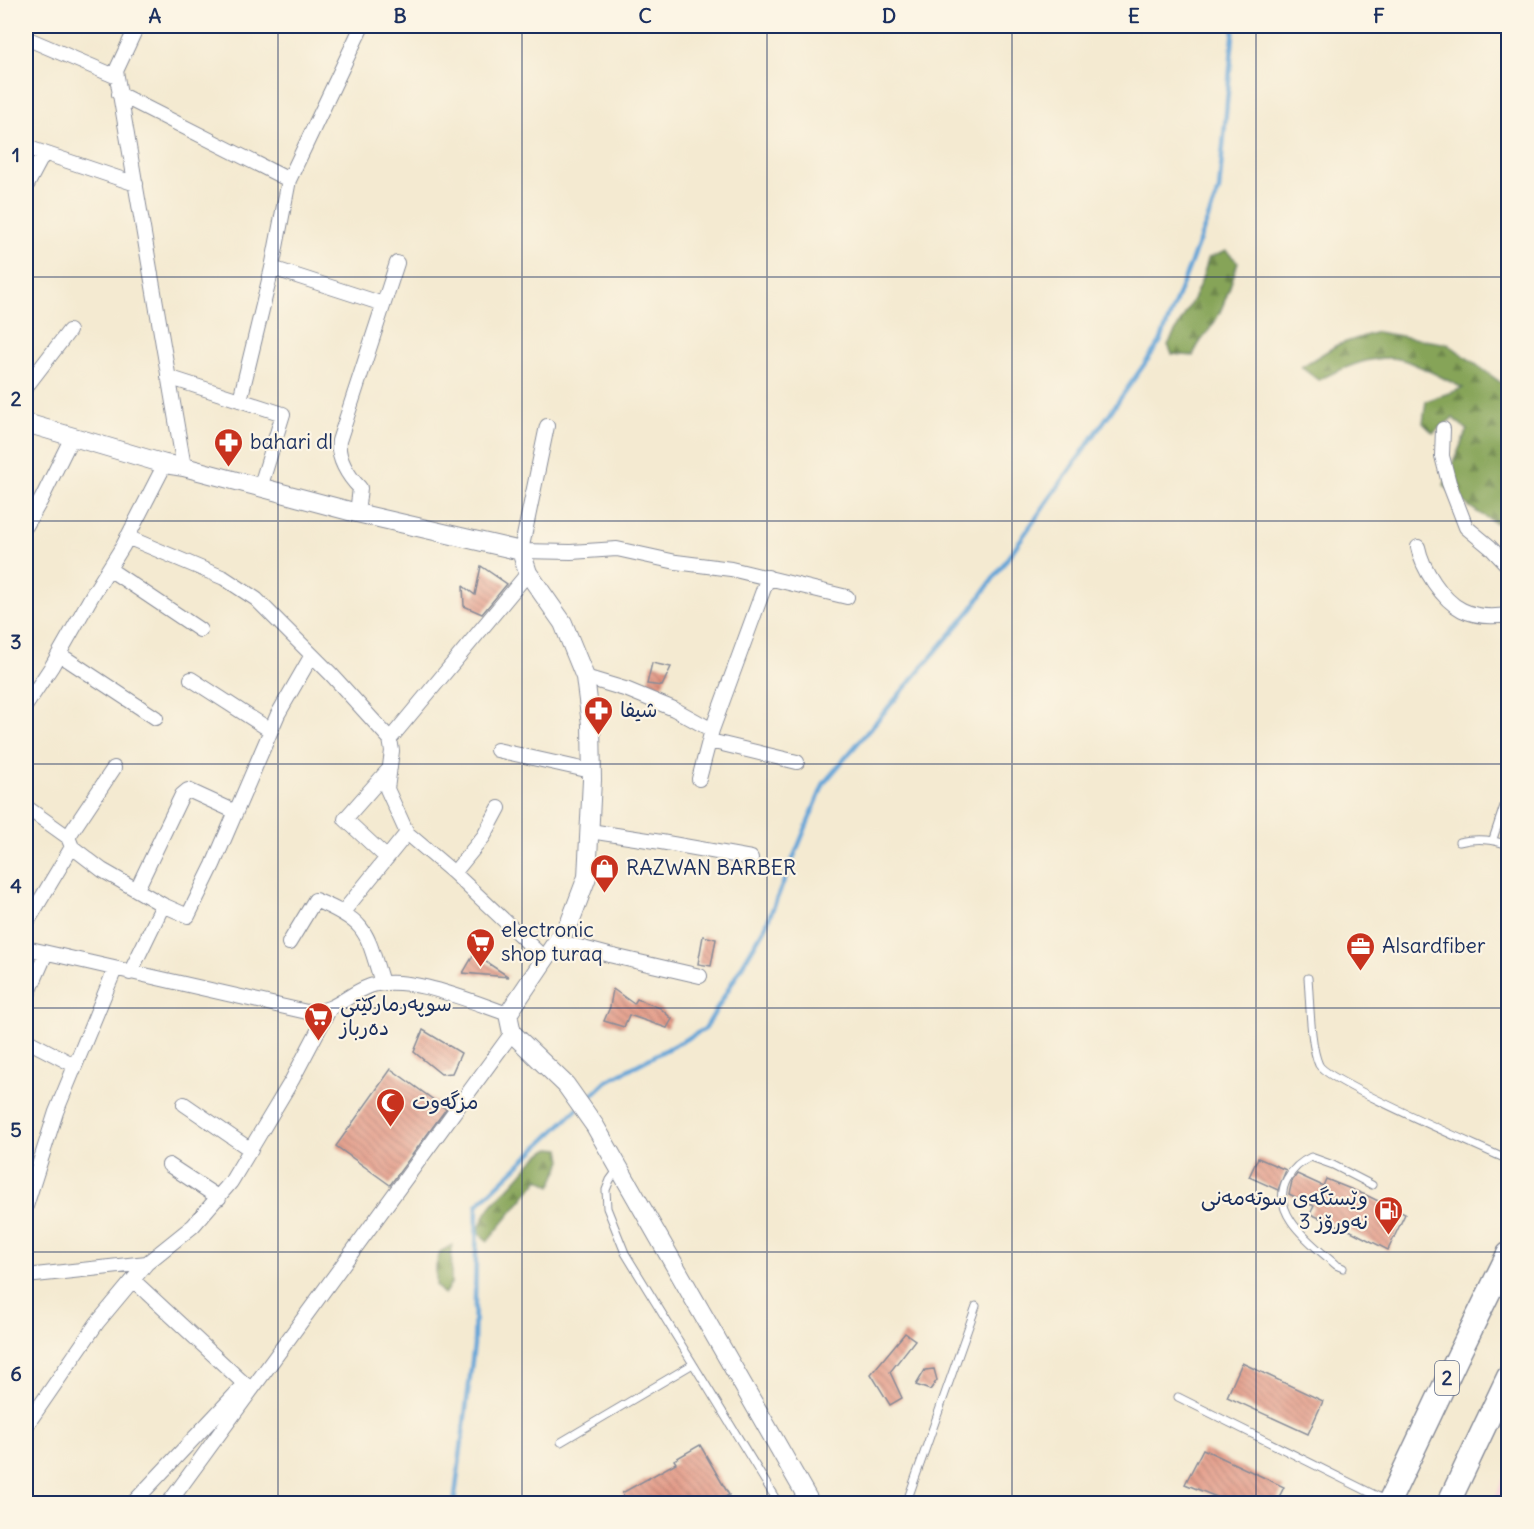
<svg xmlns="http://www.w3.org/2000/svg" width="1534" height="1529" font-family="Delius,'Playpen Sans Arabic',sans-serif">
	<defs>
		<pattern id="forest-firs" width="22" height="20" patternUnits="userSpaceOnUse" patternTransform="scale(1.5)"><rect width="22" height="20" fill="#86a458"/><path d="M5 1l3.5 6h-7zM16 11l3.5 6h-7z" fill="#6d864c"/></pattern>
		<pattern id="building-back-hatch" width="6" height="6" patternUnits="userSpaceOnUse" patternTransform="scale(1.5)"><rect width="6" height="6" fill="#e19582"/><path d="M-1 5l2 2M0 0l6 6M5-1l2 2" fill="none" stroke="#b67a6e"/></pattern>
	</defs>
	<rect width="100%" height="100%" fill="#fcf5e5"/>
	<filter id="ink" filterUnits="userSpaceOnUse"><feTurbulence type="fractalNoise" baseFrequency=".0167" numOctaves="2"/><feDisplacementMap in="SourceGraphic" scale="12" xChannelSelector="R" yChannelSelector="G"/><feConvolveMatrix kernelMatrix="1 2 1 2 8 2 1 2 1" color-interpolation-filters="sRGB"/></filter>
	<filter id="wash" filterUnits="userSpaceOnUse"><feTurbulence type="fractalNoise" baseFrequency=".008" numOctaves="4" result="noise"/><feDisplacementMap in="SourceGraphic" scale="24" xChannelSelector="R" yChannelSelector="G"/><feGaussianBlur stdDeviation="1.35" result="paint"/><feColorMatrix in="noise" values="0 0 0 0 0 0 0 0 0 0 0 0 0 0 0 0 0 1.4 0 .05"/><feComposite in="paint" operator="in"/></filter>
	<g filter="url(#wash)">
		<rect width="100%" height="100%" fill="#f4ead1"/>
		<path fill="#f5cfda" d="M1508 1468V1503H1492Z"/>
		<path fill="url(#forest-firs)" stroke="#506a5b" stroke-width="1.5" d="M1226 251 1238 262C1232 280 1227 299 1218 316 1211 331 1198 340 1193 356L1172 354 1168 345C1183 316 1201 291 1208 258Z
			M1377 332 1448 344 1508 388V529C1484 518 1463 504 1444 485L1467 430 1453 418 1433 433 1423 423 1426 401 1463 388C1444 379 1424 367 1403 360 1376 352 1342 369 1318 380L1301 367 1337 345Z
			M551 1148 560 1149 562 1161 551 1186 539 1179 488 1241 478 1233C485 1206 499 1199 516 1180 530 1165 532 1157 551 1148Z
			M452 1245 451 1284 444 1294 436 1286V1266L440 1252Z"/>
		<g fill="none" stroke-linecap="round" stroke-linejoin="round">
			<path stroke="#64a4d7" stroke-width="4.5" d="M583 1104 607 1081 705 1029 766 925 824 783 971 610 1160 342 1219 190 1234 26
				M454 1504 474 1345 477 1205 577 1109"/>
		</g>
		<g id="blocks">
			<path fill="url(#building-back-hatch)" d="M481 566 507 584 482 614 464 606 463 586 475 595Z
				M652 663 671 667 662 686 647 684Z
				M703 936 716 939 711 966 698 964Z
				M474 954 509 977 463 973Z
				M613 989 634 1004 637 999 660 1008 672 1019 667 1028 629 1015 624 1027 604 1021 610 1007Z
				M423 1030 461 1053 452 1073 441 1074 414 1052Z
				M391 1069 446 1109 390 1185 336 1146Z
				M1258 1158 1286 1170 1278 1190 1249 1177Z
				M1297 1174 1323 1186 1326 1179 1368 1196 1405 1214 1388 1250 1347 1229 1310 1214 1314 1206 1289 1194 1292 1181Z
				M905 1333 915 1340 890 1372 902 1398 890 1405 871 1374Z
				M1242 1363 1323 1401 1308 1434 1227 1397Z
				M934 1369 937 1380 930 1390 916 1385 925 1370Z
				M700 1445 729 1495 725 1497 729 1503H628L622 1493 676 1463 674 1460Z
				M1203 1449 1284 1487 1276 1503H1231L1185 1484Z"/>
		</g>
	</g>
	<g filter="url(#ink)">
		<use href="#blocks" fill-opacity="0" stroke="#888c98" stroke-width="1.5"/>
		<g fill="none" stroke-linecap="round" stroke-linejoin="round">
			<defs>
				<path id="service" d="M1493 839 1508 794
					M1459 842C1477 838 1491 839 1508 845
					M1308 978C1310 1000 1310 1046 1319 1065 1328 1082 1481 1147 1508 1160
					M618 1169 610 1180 606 1190 607 1208 625 1253 779 1504
					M1343 1268 1336 1265C1314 1245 1268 1214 1287 1179 1293 1168 1300 1162 1311 1157L1333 1165 1372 1185
					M1178 1397 1387 1501
					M561 1442 693 1364
					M906 1504 976 1306"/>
				<path id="minor" d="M137 26 116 71 184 467
					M26 38 117 77
					M119 94 289 180
					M26 147 136 184
					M26 187 44 153
					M272 268 383 304
					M168 377 283 414 260 488
					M26 387 69 331
					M240 400 272 268 289 180 362 26
					M547 426 521 551 571 552 617 549 676 562 731 569 847 597
					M1443 429 1442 456 1449 483 1466 527 1490 547 1508 566
					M357 513 360 488C348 476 337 458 339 441L397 263
					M26 526 41 500 72 437
					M127 537 224 578 256 599 331 674 390 739 392 751 387 789 407 833 454 873 545 959
					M1418 547C1422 568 1442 600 1462 610 1476 617 1494 617 1508 615
					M109 569 200 630
					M59 654 156 718
					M585 677 628 690 674 709 712 730
					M191 679 270 730
					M26 705 52 666 93 594 123 546 165 464
					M390 739 528 573
					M710 741 797 762
					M497 750 591 771
					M699 779 712 730 768 577
					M26 807 68 837 72 847 102 870 163 905 188 916 213 865 278 714 312 655
					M590 831 661 842 751 858
					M68 837 114 768
					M387 858 345 819 390 768
					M454 873 484 836 499 808
					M137 889 182 795 188 790 236 812
					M343 912 407 833
					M26 924 72 847
					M557 941 609 955 700 976
					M289 943 315 900C368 922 366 931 382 983
					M26 948 307 1012C337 1012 345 995 370 986 407 973 472 1002 508 1014
					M130 973 163 905
					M26 999 46 953
					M26 1040 74 1065
					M184 1104 251 1150
					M169 1165 219 1198
					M26 1206 56 1112 115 969
					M26 1276 147 1263
					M133 1280 250 1389
					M26 1426 97 1323 147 1263 193 1226 231 1182 292 1080 329 1010
					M132 1504 245 1384
					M168 1504 512 1033"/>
				<path id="tertiary" d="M26 423 165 464 184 467 357 513 521 551 528 573 563 623 585 677 591 724 592 780 587 877 570 922 508 1014 512 1033 566 1085 595 1126 811 1504"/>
				<path id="trunk" d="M1388 1504 1459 1354 1508 1254
					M1448 1504 1508 1377"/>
			</defs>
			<use href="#service" stroke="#888c98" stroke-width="9"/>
			<use href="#minor" stroke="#888c98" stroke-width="16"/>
			<use href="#tertiary" stroke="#888c98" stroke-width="20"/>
			<use href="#trunk" stroke="#888c98" stroke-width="25"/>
			<use href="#service" stroke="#fff" stroke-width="7"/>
			<use href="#minor" stroke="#fff" stroke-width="14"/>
			<use href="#tertiary" stroke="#fff" stroke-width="18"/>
			<use href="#trunk" stroke="#fff" stroke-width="22"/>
		</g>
	</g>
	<path fill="none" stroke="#1b2f5e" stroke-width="1.5" stroke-opacity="0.55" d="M278 26V1504M522 26V1504M767 26V1504M1012 26V1504M1256 26V1504M26 277H1508M26 521H1508M26 764H1508M26 1008H1508M26 1252H1508"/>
	<defs>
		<symbol id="pharmacy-pin" viewBox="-11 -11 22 30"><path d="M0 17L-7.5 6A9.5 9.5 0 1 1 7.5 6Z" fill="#c8321e" stroke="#fcf5e5"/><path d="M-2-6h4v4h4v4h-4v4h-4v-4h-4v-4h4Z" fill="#fff"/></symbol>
		<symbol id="shop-pin" viewBox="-11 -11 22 30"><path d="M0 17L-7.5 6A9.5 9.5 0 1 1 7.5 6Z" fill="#c8321e" stroke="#fcf5e5"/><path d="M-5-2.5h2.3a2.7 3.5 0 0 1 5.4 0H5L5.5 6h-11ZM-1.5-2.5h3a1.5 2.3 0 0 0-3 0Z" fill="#fff"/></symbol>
		<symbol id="supermarket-pin" viewBox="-11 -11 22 30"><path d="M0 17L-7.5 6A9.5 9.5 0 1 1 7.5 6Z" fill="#c8321e" stroke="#fcf5e5"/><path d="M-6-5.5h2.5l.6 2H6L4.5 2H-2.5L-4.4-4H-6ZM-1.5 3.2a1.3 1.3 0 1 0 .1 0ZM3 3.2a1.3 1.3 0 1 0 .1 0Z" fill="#fff"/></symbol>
		<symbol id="office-pin" viewBox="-11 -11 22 30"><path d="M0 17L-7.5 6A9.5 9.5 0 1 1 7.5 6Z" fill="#c8321e" stroke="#fcf5e5"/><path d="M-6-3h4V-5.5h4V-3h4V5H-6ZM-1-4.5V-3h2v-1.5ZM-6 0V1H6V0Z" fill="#fff"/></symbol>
		<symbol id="mosque-pin" viewBox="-11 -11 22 30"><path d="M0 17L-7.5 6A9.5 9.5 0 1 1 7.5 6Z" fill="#c8321e" stroke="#fcf5e5"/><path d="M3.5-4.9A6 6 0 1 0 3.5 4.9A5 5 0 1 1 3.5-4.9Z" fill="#fff"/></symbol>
		<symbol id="fuel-pin" viewBox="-11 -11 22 30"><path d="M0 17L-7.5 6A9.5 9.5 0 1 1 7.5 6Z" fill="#c8321e" stroke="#fcf5e5"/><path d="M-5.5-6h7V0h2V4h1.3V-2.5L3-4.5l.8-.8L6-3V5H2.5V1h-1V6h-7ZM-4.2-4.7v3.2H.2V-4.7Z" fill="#fff"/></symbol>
	</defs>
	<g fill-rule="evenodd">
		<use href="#pharmacy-pin" x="212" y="426" width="33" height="45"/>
		<use href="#pharmacy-pin" x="582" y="694" width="33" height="45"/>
		<use href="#shop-pin" x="588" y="852" width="33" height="45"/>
		<use href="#supermarket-pin" x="464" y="926" width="33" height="45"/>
		<use href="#office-pin" x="1344" y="930" width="33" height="45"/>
		<use href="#supermarket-pin" x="302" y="1000" width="33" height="45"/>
		<use href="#mosque-pin" x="374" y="1086" width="33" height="45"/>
		<use href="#fuel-pin" x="1372" y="1194" width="33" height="45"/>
	</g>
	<g text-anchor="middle" stroke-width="4.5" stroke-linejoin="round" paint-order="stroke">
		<rect fill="#fcf5e5" stroke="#5e6a86" stroke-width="1.5" x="1435" y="1361" width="24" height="34" rx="4.5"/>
		<g font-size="20" font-weight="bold" fill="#1b2f5e">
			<text x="1447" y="1385">2</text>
		</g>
		<g font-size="21" fill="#1b2f5e" stroke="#fcf5e5" text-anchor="start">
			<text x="250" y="449">bahari dl</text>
			<text x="620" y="717">شیفا</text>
			<text x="626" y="875">RAZWAN BARBER</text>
			<text x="501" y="937">electronic<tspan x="501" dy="24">shop turaq</tspan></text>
			<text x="1382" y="953">Alsardfiber</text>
			<text x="340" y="1011">سوپەرمارکێتی<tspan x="340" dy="24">دەرباز</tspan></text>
			<text x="412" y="1109">مزگه‌وت</text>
			<text x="1368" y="1205" text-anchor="end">وێستگەی سوتەمەنی<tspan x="1368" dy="24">نەورۆز 3</tspan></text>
		</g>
	</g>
	<rect width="1534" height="1529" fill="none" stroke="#fcf5e5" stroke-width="66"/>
	<rect x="33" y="33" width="1468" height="1463" fill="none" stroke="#1b2f5e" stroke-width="2"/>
	<g font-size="20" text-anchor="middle" font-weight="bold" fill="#1b2f5e">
		<text x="155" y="23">A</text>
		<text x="400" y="23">B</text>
		<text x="645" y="23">C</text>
		<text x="889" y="23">D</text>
		<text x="1134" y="23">E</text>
		<text x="1379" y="23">F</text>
		<text x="16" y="162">1</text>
		<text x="16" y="406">2</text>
		<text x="16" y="649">3</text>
		<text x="16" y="893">4</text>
		<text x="16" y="1137">5</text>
		<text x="16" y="1381">6</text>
	</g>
</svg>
